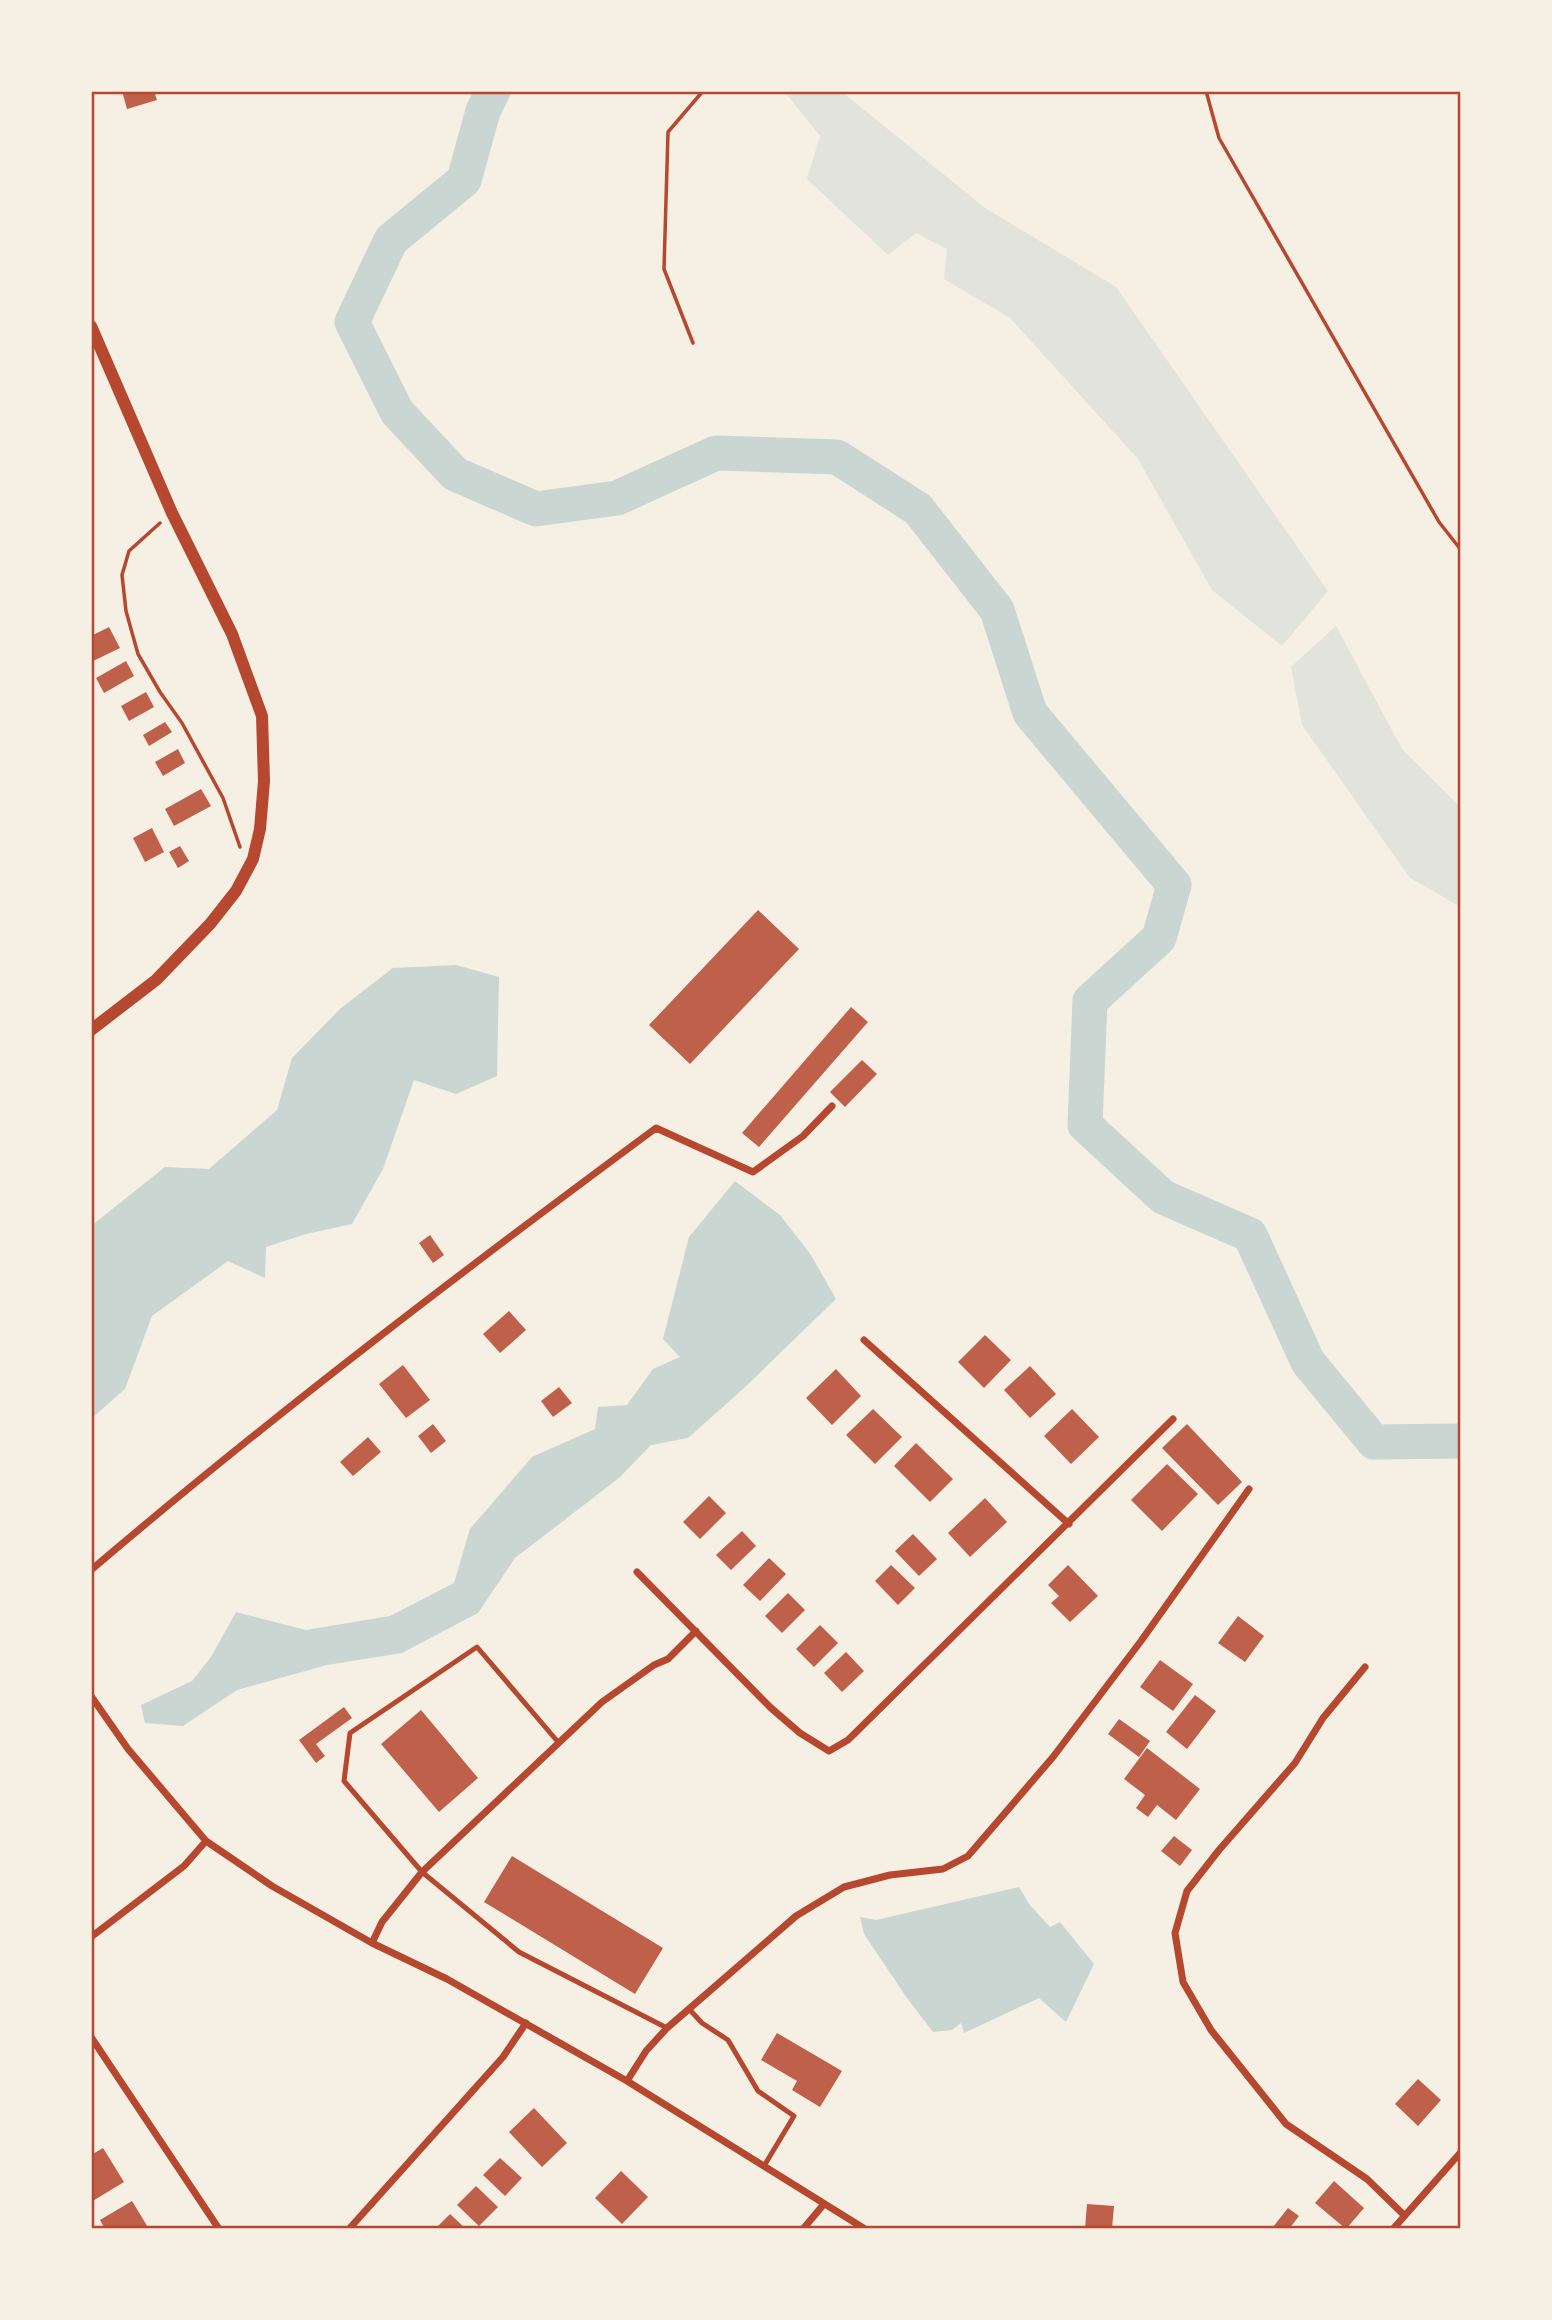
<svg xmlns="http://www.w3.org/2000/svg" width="1552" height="2320" font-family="'Noto Sans',sans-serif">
	<rect width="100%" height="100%" fill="#f6efe4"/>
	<path fill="#e2e4dc" d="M784 91H841L985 208 1116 287 1328 591 1282 646 1212 590 1138 459 1010 318 944 279 947 249 916 233 888 255 807 179 820 136Z
		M1336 626 1402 749 1461 808V907L1410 878 1302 725 1291 667Z"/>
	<path fill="#c9d6d2" d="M456 965 499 977 497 1076 456 1094 414 1080 383 1169 352 1224 306 1234 266 1247 265 1278 228 1261 152 1316 125 1389 91 1419V1226L165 1167 209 1169 277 1110 292 1058 341 1008 393 968Z
		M735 1181 780 1215 811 1255 836 1299 743 1389 688 1438 651 1445 619 1478 515 1558 478 1613 402 1653 327 1665 237 1690 183 1726 145 1723 141 1705 192 1681 211 1657 236 1612 306 1630 390 1616 454 1583 470 1529 532 1457 595 1429 598 1407 627 1405 653 1369 680 1357 663 1339 689 1237Z
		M1019 1887 1029 1904 1050 1927 1060 1922 1094 1964 1066 2022 1039 1998 964 2033 961 2023 952 2030 933 2032 907 1998 864 1934 860 1917 876 1920Z"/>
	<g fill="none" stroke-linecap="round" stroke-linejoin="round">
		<path stroke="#c9d6d2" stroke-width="35" d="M493 91 483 111 464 180 391 240 352 322 397 412 455 474 536 509 617 498 716 453 837 457 918 509 997 610 1030 713 1174 885 1159 938 1090 1001 1085 1125 1163 1197 1250 1235 1308 1362 1374 1442 1461 1441"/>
	</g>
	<path fill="#bf614a" d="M122 91H154L157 100 127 109Z
		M109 627 120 648 91 662V636Z
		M126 661 134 676 104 693 96 678Z
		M146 692 154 707 129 721 121 706Z
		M165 722 172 732 149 746 143 735Z
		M178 749 185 763 163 776 155 762Z
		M201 789 211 806 174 826 165 809Z
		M152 828 164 852 145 862 133 838Z
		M180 846 189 861 178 868 169 852Z
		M758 910 799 949 690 1064 649 1025Z
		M851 1007 868 1022 759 1147 742 1133Z
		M862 1060 877 1074 845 1107 830 1092Z
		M430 1235 444 1255 433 1263 419 1243Z
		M509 1311 526 1330 500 1353 483 1334Z
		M985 1335 1011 1360 984 1388 958 1362Z
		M403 1365 430 1400 406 1418 379 1384Z
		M1030 1366 1056 1394 1030 1418 1004 1390Z
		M836 1369 861 1396 832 1425 806 1398Z
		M559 1387 572 1403 553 1417 541 1401Z
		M873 1409 902 1437 875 1464 846 1435Z
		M1072 1409 1099 1437 1071 1464 1044 1436Z
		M433 1424 446 1441 431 1453 418 1436Z
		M1187 1424 1242 1482 1218 1505 1162 1448Z
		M368 1437 381 1452 353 1476 340 1462Z
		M916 1443 953 1479 930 1502 894 1466Z
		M1167 1464 1198 1494 1162 1531 1131 1500Z
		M709 1496 726 1513 700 1539 683 1522Z
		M985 1498 1007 1522 970 1557 948 1533Z
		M742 1531 756 1546 731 1570 716 1555Z
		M913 1534 937 1559 919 1576 895 1551Z
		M769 1558 786 1574 760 1601 743 1585Z
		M891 1565 915 1588 898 1605 875 1581Z
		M1068 1565 1098 1596 1070 1622 1051 1603 1059 1596 1048 1585Z
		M788 1593 805 1610 782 1633 765 1616Z
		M1238 1616 1264 1636 1245 1662 1218 1643Z
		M820 1625 838 1643 814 1667 796 1649Z
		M846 1652 864 1671 842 1692 824 1673Z
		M1160 1660 1193 1684 1173 1711 1140 1687Z
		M1195 1695 1216 1711 1187 1749 1166 1732Z
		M344 1707 352 1718 316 1744 325 1756 316 1763 299 1740Z
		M421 1710 478 1778 439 1812 381 1744Z
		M1119 1719 1150 1741 1139 1757 1108 1734Z
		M1147 1748 1200 1789 1176 1820 1157 1805 1148 1817 1136 1808 1145 1795 1124 1779Z
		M1174 1836 1192 1850 1180 1866 1161 1851Z
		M512 1856 663 1948 635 1994 484 1902Z
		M777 2033 842 2071 820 2107 792 2090 797 2081 761 2060Z
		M1418 2079 1441 2100 1418 2126 1395 2104Z
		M534 2108 567 2143 542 2167 509 2132Z
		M103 2148 124 2182 91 2202V2155Z
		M500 2158 522 2178 505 2196 483 2175Z
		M621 2171 648 2197 622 2224 595 2198Z
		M1334 2181 1364 2208 1346 2229 1315 2203Z
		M476 2186 498 2207 479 2226 457 2205Z
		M132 2201 149 2229H105L100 2220Z
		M1087 2204 1114 2206 1112 2229H1085Z
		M1288 2208 1299 2216 1289 2229H1276L1273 2227Z
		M450 2214 466 2229H435Z"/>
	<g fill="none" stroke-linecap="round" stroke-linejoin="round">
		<path stroke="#b5482f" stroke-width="3.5" d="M1206 91 1219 138 1439 522 1461 550
			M693 343 664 269 668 132 703 91
			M160 523 129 551 122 575 126 611 138 654 160 692 182 723 223 798 240 847"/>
		<path stroke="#b5482f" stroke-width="5" d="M558 1742 477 1647 350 1733 344 1781 422 1872 519 1952 667 2028
			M689 2009 702 2023 728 2040 758 2091 794 2116 764 2166"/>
		<path stroke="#b5482f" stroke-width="7" d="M864 1340 1069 1524
			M91 1570C273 1415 464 1270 656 1128L753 1172 803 1136 832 1106
			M637 1572 771 1708 800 1733 829 1751 848 1740 1173 1419
			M1365 1667 1323 1718 1295 1763 1219 1850 1187 1891 1175 1933 1183 1982 1211 2030 1286 2124 1367 2179 1404 2215
			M91 1696 128 1749 206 1841 272 1886 372 1943 447 1979 627 2081 865 2229
			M91 1937 184 1866 206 1841
			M372 1943 382 1922 422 1872 602 1702 654 1665 668 1659 696 1631
			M91 2037 219 2229
			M627 2081 646 2051 667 2028 796 1916 844 1887 890 1875 943 1869 968 1856 1053 1757 1141 1641 1249 1489
			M349 2229 503 2057 526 2023
			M803 2229 824 2204
			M1393 2229 1461 2152"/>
		<path stroke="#b5482f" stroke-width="12" d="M91 326 172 513 232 634 262 716 264 781 260 829 253 859 236 891 210 924 156 980 91 1030"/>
	</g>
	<rect width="1552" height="2320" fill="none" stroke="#f6efe4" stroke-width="186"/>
	<rect x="93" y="93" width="1366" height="2134" fill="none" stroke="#b5482f" stroke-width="2.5"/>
</svg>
